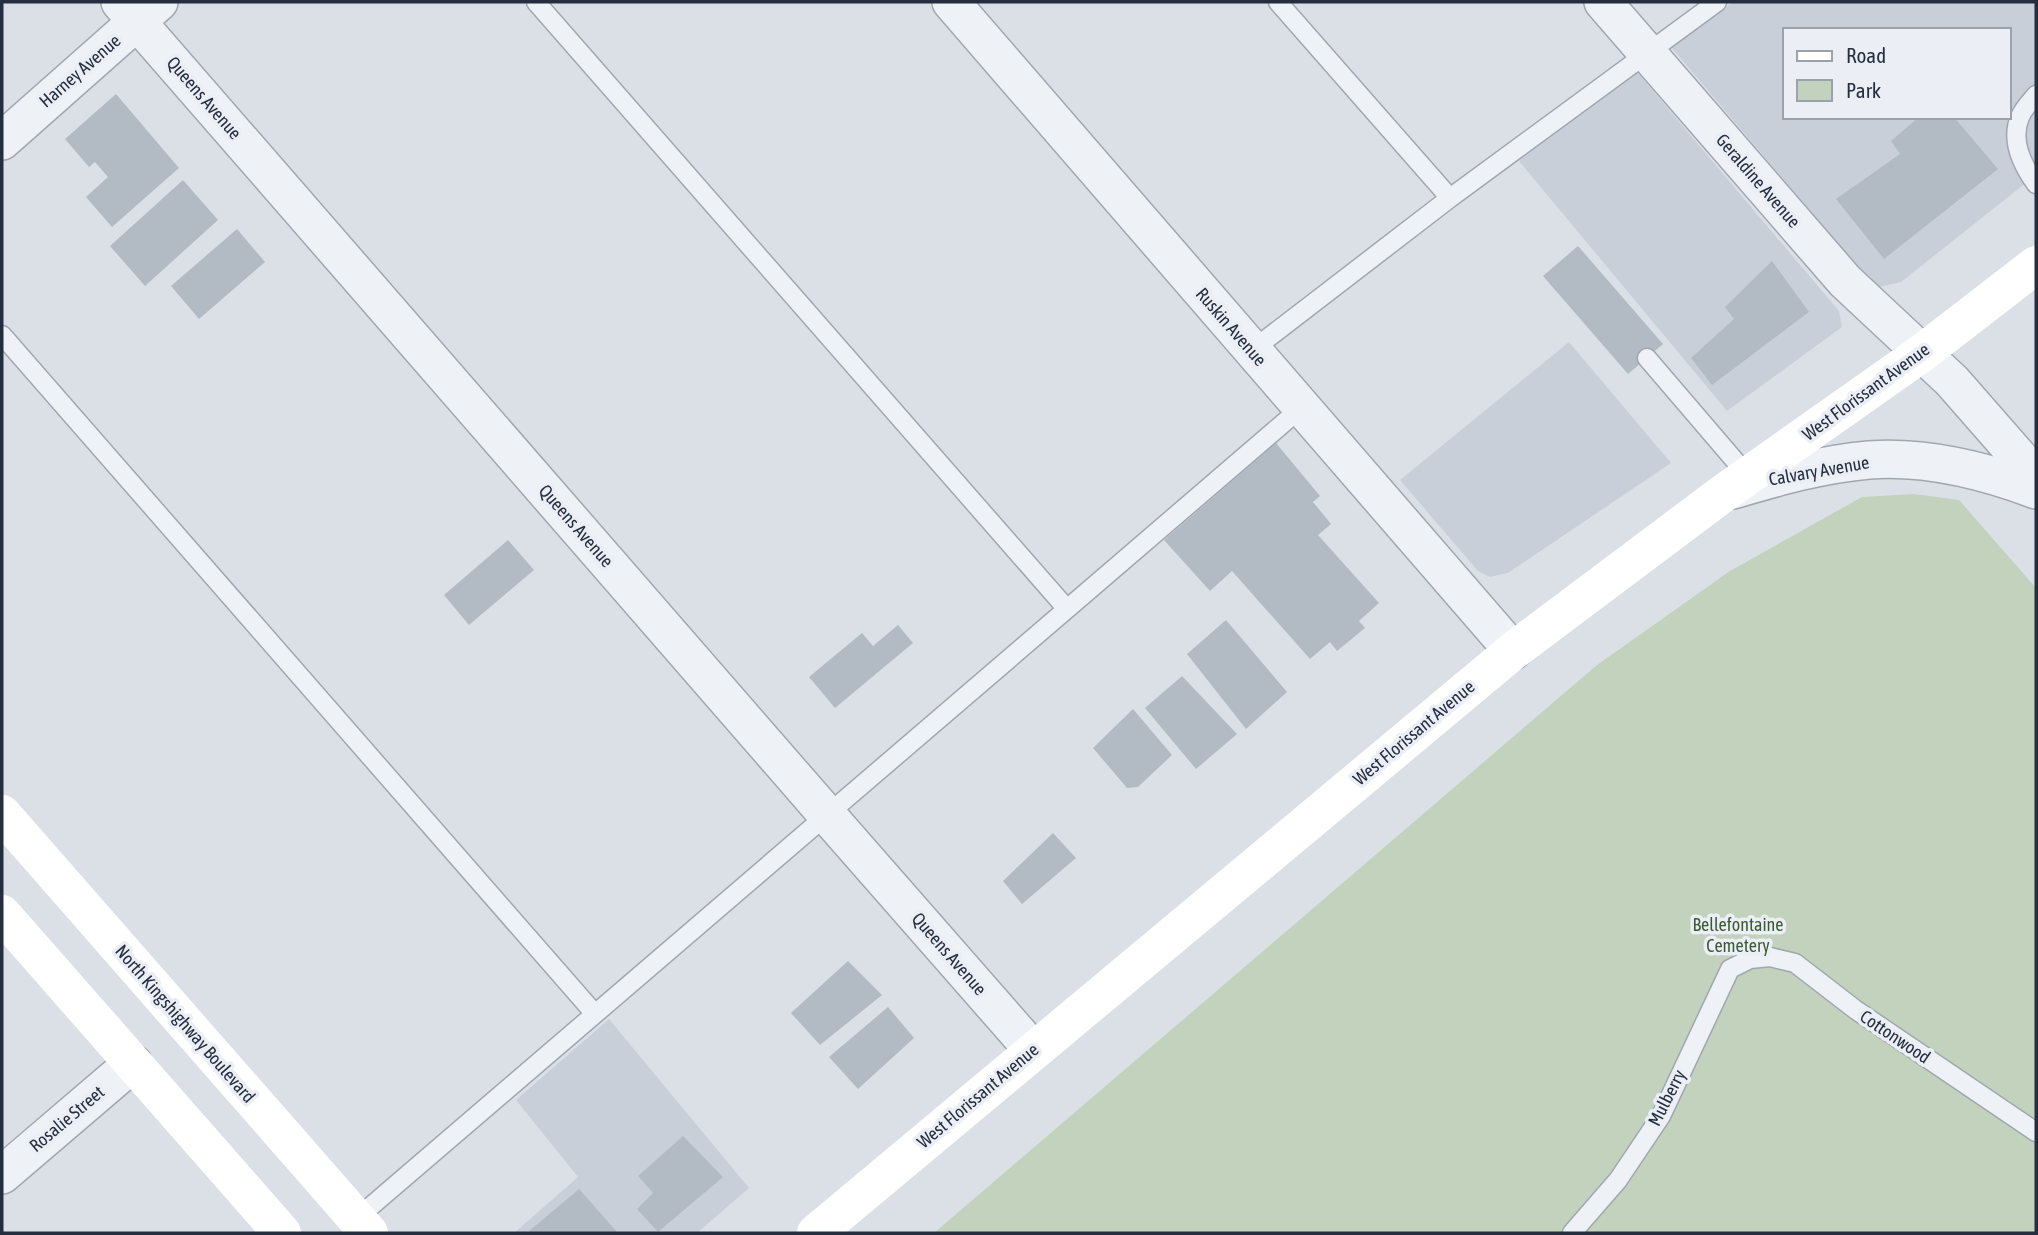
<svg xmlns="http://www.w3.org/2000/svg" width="2038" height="1235" font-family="'Asap Condensed',sans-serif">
	<rect width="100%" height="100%" fill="#dbe0e7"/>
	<path fill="#c9cfd9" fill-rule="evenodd" d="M1733 2H2036V175L1901 282 1879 287 1869 280 1671 47ZM1784 30H2008V117H1784Z
		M1638 73 1839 311 1842 327 1727 411 1519 161Z
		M1569 342 1671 463 1508 573 1490 577 1478 571 1400 480Z
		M609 1019 749 1188 697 1233H514L578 1177 516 1100Z"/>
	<path fill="#c2d2bc" d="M1914 494 1959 500 2036 588V1233H934L1597 665 1730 571 1862 497Z"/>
	<path fill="#b2bac4" d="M116 94 179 168 112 227 86 197 108 177 95 162 89 167 65 139Z
		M1919 117H1954L1998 169 1884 259 1836 199 1900 154 1891 141Z
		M183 180 218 220 145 286 110 246Z
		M237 229 265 262 199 319 171 286Z
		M1578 246 1663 344 1628 374 1543 276Z
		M1772 261 1809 312 1712 385 1691 358 1734 319 1725 307Z
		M1276 443 1320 496 1313 502 1331 524 1318 535 1379 603 1359 621 1365 628 1337 651 1330 642 1310 659 1232 571 1210 591 1164 540Z
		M508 540 534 570 469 625 444 595Z
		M1226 620 1287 692 1246 729 1187 654Z
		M898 625 913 643 835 708 809 677 862 633 873 646Z
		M1182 676 1237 734 1196 769 1145 708Z
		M1133 709 1172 755 1138 787 1127 788 1093 748Z
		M1053 833 1076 858 1022 904 1003 881Z
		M848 961 882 995 820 1045 791 1013Z
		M888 1007 914 1038 858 1089 829 1057Z
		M683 1136 723 1177 658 1232 637 1209 653 1193 638 1176Z
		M579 1189 618 1233H531L529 1231Z"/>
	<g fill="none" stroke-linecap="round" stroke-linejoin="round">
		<defs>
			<path id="service" d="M536 2 1067 609 1301 408
				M1278 2 1450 198
				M2036 95C2031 101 2023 109 2020 117 2010 140 2023 166 2036 184
				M2 335 595 1014 1067 609
				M1251 351 1450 198 1717 2
				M1647 358 1748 476
				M356 1219 595 1014
				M1572 1233 1618 1180 1661 1116 1730 969 1750 959 1770 957 1795 963 1856 1010 2036 1132"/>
			<path id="minor" d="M120 2 828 816 1033 1050
				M951 2 1513 651
				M1603 2 1845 281 1952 381 2036 477
				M2 141 159 2
				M1733 490C1777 477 1822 464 1869 460 1926 456 1983 470 2036 490
				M2 1175 133 1063"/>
		</defs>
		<use href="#service" stroke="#a0a7b1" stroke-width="21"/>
		<use href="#minor" stroke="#a0a7b1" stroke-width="40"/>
		<use href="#service" stroke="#eef1f5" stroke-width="18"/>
		<use href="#minor" stroke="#eef1f5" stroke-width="37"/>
		<path stroke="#fff" stroke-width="38" d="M2 814 369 1233
			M2 914 282 1233
			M816 1233 1513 651 1725 492 1922 353 2036 265"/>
	</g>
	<g text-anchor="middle" stroke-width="7" stroke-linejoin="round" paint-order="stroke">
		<g font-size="18" fill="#242e3f" stroke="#ebeff5">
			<text transform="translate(80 71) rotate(-41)" y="6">Harney Avenue</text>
			<text transform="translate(204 98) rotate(49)" y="6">Queens Avenue</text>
			<text transform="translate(1758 181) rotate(49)" y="6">Geraldine Avenue</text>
			<text transform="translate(1231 327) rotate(49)" y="6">Ruskin Avenue</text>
			<text transform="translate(1866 392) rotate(-36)" y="6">West Florissant Avenue</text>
			<text transform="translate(1819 471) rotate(-10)" y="6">Calvary Avenue</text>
			<text transform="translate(576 526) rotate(49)" y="6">Queens Avenue</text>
			<text transform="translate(1414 733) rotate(-40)" y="6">West Florissant Avenue</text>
			<text transform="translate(949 954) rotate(49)" y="6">Queens Avenue</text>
			<text transform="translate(185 1024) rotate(49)" y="6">North Kingshighway Boulevard</text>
			<text transform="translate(1895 1037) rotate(34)" y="6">Cottonwood</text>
			<text transform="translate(978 1096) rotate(-40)" y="6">West Florissant Avenue</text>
			<text transform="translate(1667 1098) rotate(-63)" y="6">Mulberry</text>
			<text transform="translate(67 1119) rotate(-40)" y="6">Rosalie Street</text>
		</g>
		<g font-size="18" fill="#3a5b30" stroke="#ebeff5">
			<text x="1738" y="931">Bellefontaine<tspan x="1738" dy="21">Cemetery</tspan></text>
		</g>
	</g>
	<rect width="2038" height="1235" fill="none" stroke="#242e3f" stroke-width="7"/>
	<rect x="1783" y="28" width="228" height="91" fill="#ebeff5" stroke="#9ba2ac" stroke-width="2"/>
	<rect x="1797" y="51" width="35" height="10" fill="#ffffff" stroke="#9ba2ac" stroke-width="2"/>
	<text x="1846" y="63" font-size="21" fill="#242e3f">Road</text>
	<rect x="1797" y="80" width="35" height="21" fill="#c2d2bc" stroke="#9ba2ac" stroke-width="2"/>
	<text x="1846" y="98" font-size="21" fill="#242e3f">Park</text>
</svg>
